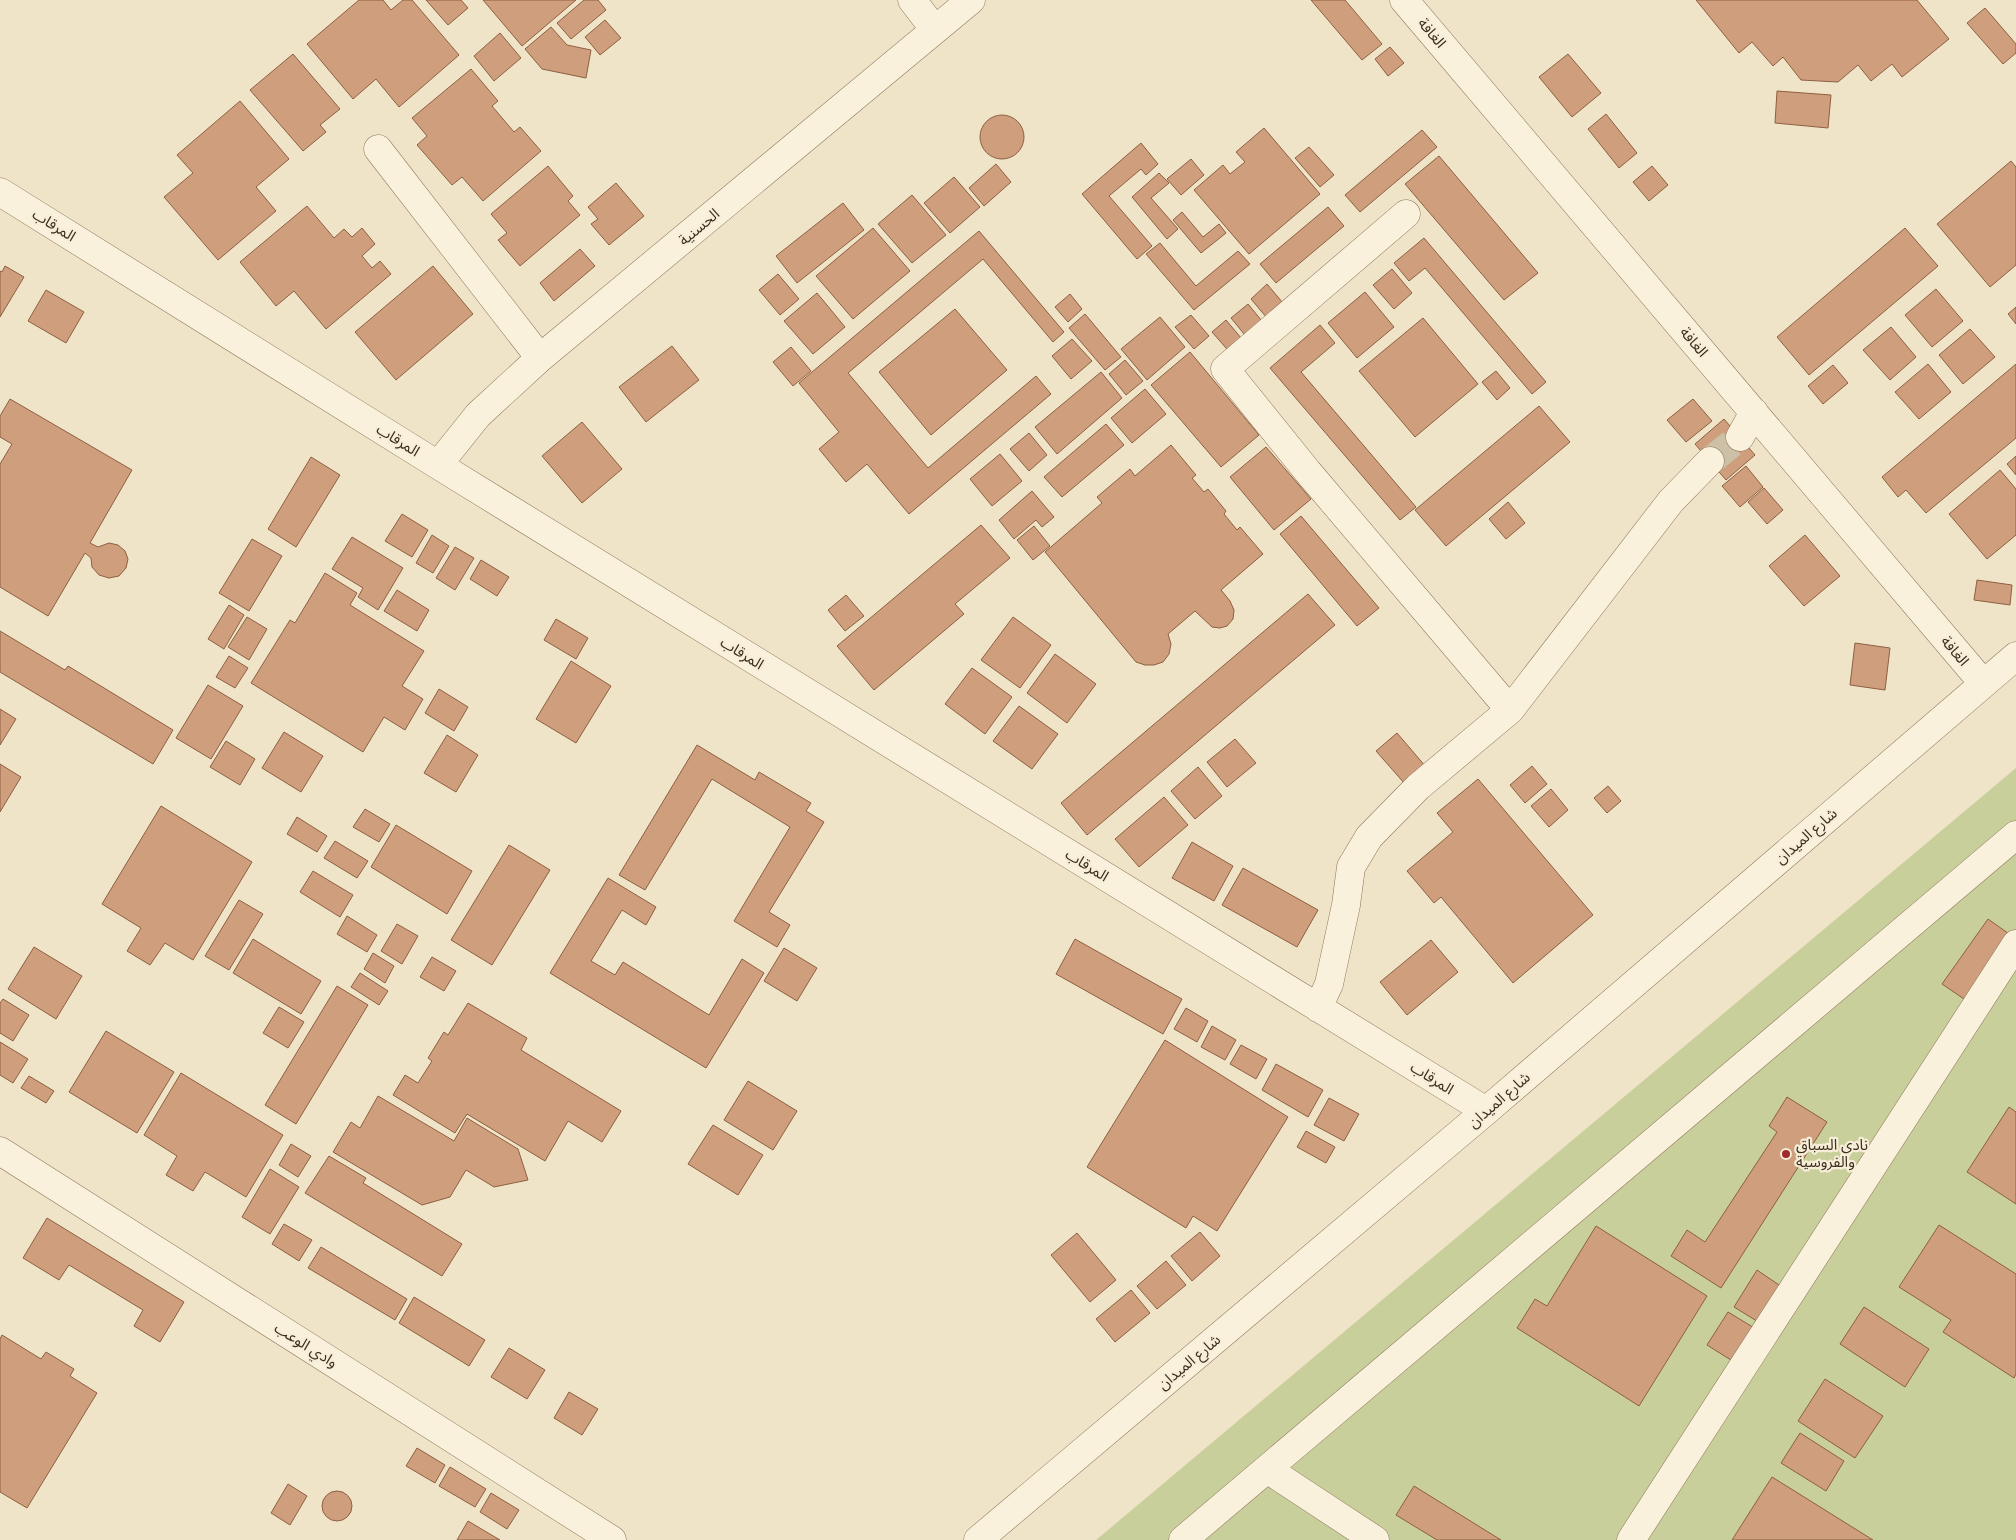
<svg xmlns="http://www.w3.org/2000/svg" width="2016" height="1540" font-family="'PT Serif','Noto Sans Arabic',serif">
	<rect width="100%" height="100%" fill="#f0e4c8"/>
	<path fill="#c9cf9b" d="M2016 768V1540H1096Z"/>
	<path fill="#cf9f7d" stroke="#8d5f41" d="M359 0H383L391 10 403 0H412L459 55 399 107 376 79 353 99 307 44Z
		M426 0H461L468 8 448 25Z
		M483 0H576L522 46Z
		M584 0H598L606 10 571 39 557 23Z
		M1311 0H1345L1382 44 1362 60Z
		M1696 0H1917L1949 39 1902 77 1892 64 1871 81 1858 65 1838 82 1801 80 1783 57 1773 66 1752 42 1739 53Z
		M1985 8 2016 44V53L2003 64 1967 23Z
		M605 20 621 38 600 55 585 37Z
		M551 27 567 45 591 50 586 78 542 69 525 49Z
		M500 33 521 58 494 81 474 56Z
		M1390 47 1404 63 1388 76 1375 59Z
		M293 54 340 109 320 125 326 132 303 151 250 90Z
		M1568 54 1601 93 1572 117 1539 77Z
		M471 69 498 101 492 106 514 132 520 127 541 151 483 201 462 177 452 185 417 145 427 136 412 118Z
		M1777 91 1831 95 1828 128 1775 123Z
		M240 101 289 159 256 187 276 211 218 260 164 197 193 173 177 155Z
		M1606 114 1637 153 1619 168 1588 129Z
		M980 137a22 22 0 1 1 44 0a22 22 0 1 1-44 0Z
		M1264 128 1320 194 1249 254 1194 190 1223 165 1230 174 1245 162 1236 152Z
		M1422 130 1437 147 1360 212 1345 195Z
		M1141 143 1158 164 1146 175 1141 169 1109 196 1152 246 1137 259 1082 194Z
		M1309 147 1334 175 1320 187 1295 158Z
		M1439 156 1538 273 1504 300 1405 184Z
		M1191 159 1204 175 1181 195 1167 179Z
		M2011 161 2016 167V265L1990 287 1937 224Z
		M996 164 1011 182 984 206 969 188Z
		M548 166 573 196 568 201 580 215 520 266 498 240 507 233 491 214Z
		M1652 166 1668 185 1649 201 1633 182Z
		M1159 173 1169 183 1151 198 1178 229 1167 239 1132 197Z
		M954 177 980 207 950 233 924 203Z
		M616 183 644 216 609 245 591 224 598 219 588 207Z
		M912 195 946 235 912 263 878 224Z
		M843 203 864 230 797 283 776 256Z
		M307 206 334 238 344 229 352 237 362 228 375 244 362 256 372 268 380 261 391 274 326 329 294 291 276 306 240 262Z
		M1328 207 1344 226 1276 283 1260 264Z
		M1182 212 1203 237 1219 224 1226 233 1201 253 1173 220Z
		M873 228 910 271 853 319 816 276Z
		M1905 228 1938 266 1809 375 1777 337Z
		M979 231 1064 332 1053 342 983 259 848 373 928 468 1036 376 1051 394 909 514 867 464 846 482 819 449 839 432 799 383Z
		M1424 238 1546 382 1532 394 1425 268 1409 281 1394 263Z
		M1160 243 1196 286 1238 251 1250 264 1194 310 1146 254Z
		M580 249 595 266 554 301 540 283Z
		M5 266 24 277 0 317V271L2 272Z
		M433 266 473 314 396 380 355 332Z
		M1392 269 1412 293 1394 309 1373 285Z
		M778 274 799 299 780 315 759 290Z
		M1267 284 1283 303 1267 318 1251 299Z
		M1936 289 1963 321 1932 347 1905 315Z
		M46 290 84 312 66 343 28 321Z
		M1365 292 1394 327 1357 358 1328 323Z
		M817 293 845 327 813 354 784 321Z
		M1070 294 1082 309 1068 322 1055 307Z
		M1248 304 1266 326 1249 340 1231 318Z
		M2016 307V324L2008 314Z
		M955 309 1007 370 931 435 879 372Z
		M1085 314 1121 357 1105 370 1069 328Z
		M1191 315 1209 336 1194 349 1175 327Z
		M1160 317 1185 347 1147 380 1121 349Z
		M1423 318 1478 384 1415 437 1359 371Z
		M1226 320 1247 345 1233 356 1212 332Z
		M1320 325 1335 343 1301 372 1416 507 1400 520 1270 368Z
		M1891 327 1916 357 1890 380 1863 350Z
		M1970 329 1995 357 1963 384 1939 355Z
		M1072 339 1092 361 1071 379 1052 356Z
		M672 346 699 380 646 422 619 387Z
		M791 347 811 371 793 386 773 362Z
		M1190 352 1259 435 1221 467 1151 385Z
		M1125 360 1143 381 1126 395 1109 374Z
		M1928 364 1951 392 1919 419 1895 392Z
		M2016 364V438L1926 513 1906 490 1898 497 1882 477Z
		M1833 365 1848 383 1823 404 1808 386Z
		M1496 371 1510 388 1497 400 1482 382Z
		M1101 372 1122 398 1057 454 1035 427Z
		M1145 389 1166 414 1132 443 1111 418Z
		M10 399 132 470 90 543 98 547 109 543 118 545 125 551 128 559 126 568 119 576 109 578 99 575 92 567 91 558 85 553 48 616 0 587V464L12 444 0 437V416Z
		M1693 399 1712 421 1686 442 1667 420Z
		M1539 406 1570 442 1446 546 1415 510Z
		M1724 419 1755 455 1726 480 1695 444Z
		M582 422 622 469 582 503 542 456Z
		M1106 424 1124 445 1062 497 1044 477Z
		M1029 433 1047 455 1029 471 1010 449Z
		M1171 445 1196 475 1192 478 1204 492 1208 489 1226 511 1224 514 1237 530 1240 527 1263 554 1221 590 1230 601 1234 610 1233 619 1227 626 1220 628 1212 627 1195 611 1168 634 1171 644 1169 654 1163 662 1154 665H1145L1136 662 1045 552 1102 503 1097 497 1130 469 1135 476Z
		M1266 447 1311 499 1274 530 1230 477Z
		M1000 454 1022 481 992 506 970 479Z
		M2016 456V475L2007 464Z
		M311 457 340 475 296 547 268 529Z
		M1746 466 1763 487 1740 507 1722 486Z
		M2000 470 2016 489V535L1987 559 1949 514Z
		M1764 488 1783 510 1767 524 1748 502Z
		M1032 491 1054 517 1042 527 1036 520 1014 539 999 520Z
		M1508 502 1525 523 1506 539 1489 519Z
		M402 514 428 530 412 557 385 541Z
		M1301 516 1379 608 1357 626 1280 534Z
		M981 525 1010 558 955 604 964 614 874 690 837 646Z
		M1034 526 1050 546 1033 560 1017 540Z
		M432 535 449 546 433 573 416 563Z
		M1805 535 1840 576 1804 606 1769 566Z
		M352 537 403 568 378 610 358 597 363 588 332 569Z
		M252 539 282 556 249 611 219 593Z
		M455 547 474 558 455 590 436 578Z
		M481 560 509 577 497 596 470 579Z
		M325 573 357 593 350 605 424 651 402 686 423 699 405 730 384 717 363 752 251 683 290 620 295 623Z
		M1977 580 2012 585 2010 605 1974 600Z
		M397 590 429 610 417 631 384 611Z
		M1308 594 1335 625 1087 835 1061 803Z
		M846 595 864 616 845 631 828 610Z
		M229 605 244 615 224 649 208 639Z
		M247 617 267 629 249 660 228 647Z
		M1013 617 1051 645 1020 688 981 660Z
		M556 619 588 638 576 659 544 640Z
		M0 631 65 670 68 666 173 730 153 764 0 672Z
		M1855 643 1890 648 1885 690 1850 685Z
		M1055 654 1096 684 1067 723 1027 693Z
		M229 656 248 668 235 688 216 677Z
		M571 661 611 686 576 743 536 719Z
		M972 668 1012 697 985 734 945 704Z
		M208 685 243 706 211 759 176 738Z
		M439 689 468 707 454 731 425 713Z
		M1019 706 1058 734 1032 769 993 741Z
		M0 709 16 719 0 745Z
		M284 732 323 756 301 792 262 768Z
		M1397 733 1426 767 1405 784 1376 751Z
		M447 735 478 755 456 792 424 773Z
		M1235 739 1256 763 1227 787 1207 762Z
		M226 741 255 759 240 785 210 767Z
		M697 745 755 780 759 772 811 803 806 811 824 822 769 912 790 925 777 947 734 921 790 827 712 779 645 890 619 875Z
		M0 764 21 777 0 812Z
		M1532 766 1547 784 1525 803 1510 785Z
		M1198 767 1222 796 1195 819 1171 791Z
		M1478 779 1593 915 1513 983 1441 897 1434 903 1407 871 1453 832 1437 813Z
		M1608 786 1621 801 1607 813 1594 798Z
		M1551 789 1568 810 1549 827 1531 806Z
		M1164 797 1188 825 1139 867 1115 839Z
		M161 806 252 862 193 960 165 943 150 965 127 951 141 928 102 904Z
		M365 809 390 824 379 842 353 827Z
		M297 817 327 836 317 852 287 834Z
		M396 825 472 871 447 914 371 867Z
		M335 841 368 861 357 878 324 858Z
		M1192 842 1233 866 1214 901 1172 878Z
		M509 845 550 870 492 965 451 940Z
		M1243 868 1318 910 1297 947 1222 905Z
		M313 871 353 895 340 917 300 892Z
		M608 878 656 907 646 925 622 910 591 961 615 975 623 962 709 1015 742 959 764 973 706 1068 550 973Z
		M239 900 263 914 229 970 205 956Z
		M347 916 377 935 367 952 337 934Z
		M1988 919 2012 936 1967 1001 1942 984Z
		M397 924 418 936 402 964 381 951Z
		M253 939 321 981 301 1014 233 973Z
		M1075 939 1182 999 1163 1034 1056 974Z
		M1431 940 1458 972 1407 1015 1380 982Z
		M34 947 82 976 56 1019 8 989Z
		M784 948 817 968 797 1001 764 981Z
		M373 953 394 966 385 983 364 969Z
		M432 957 456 971 444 991 420 977Z
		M360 973 388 991 379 1005 351 987Z
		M337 986 368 1005 296 1124 265 1105Z
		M3 999 29 1015 13 1041 0 1033V1003Z
		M468 1003 527 1038 521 1050 621 1111 602 1142 568 1121 545 1161 467 1114 455 1133 393 1095 405 1075 418 1083 432 1061 428 1058 444 1032 448 1035Z
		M279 1007 304 1022 288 1048 263 1033Z
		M1186 1008 1208 1021 1197 1042 1174 1029Z
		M1212 1026 1236 1040 1225 1060 1201 1047Z
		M106 1031 174 1072 137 1133 69 1092Z
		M1165 1040 1288 1117 1217 1231 1193 1216 1186 1228 1087 1167Z
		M0 1042 28 1059 13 1083 0 1075Z
		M1241 1045 1267 1059 1256 1079 1230 1064Z
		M1276 1064 1323 1090 1308 1117 1262 1090Z
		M181 1073 283 1135 246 1197 205 1172 193 1191 166 1175 177 1156 144 1135Z
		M29 1076 54 1091 46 1103 21 1088Z
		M748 1081 797 1111 773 1150 724 1120Z
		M378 1096 454 1141 467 1118 518 1149 528 1180 494 1187 466 1170 450 1197 422 1205 333 1152 351 1122 360 1128Z
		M1787 1097 1827 1122 1721 1288 1671 1256 1687 1230 1705 1242 1777 1132 1769 1126Z
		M1329 1098 1359 1114 1344 1141 1314 1125Z
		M2009 1107 2016 1112V1204L1967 1172Z
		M713 1125 763 1155 738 1195 688 1164Z
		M1306 1131 1335 1147 1326 1163 1297 1147Z
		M291 1144 311 1156 298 1177 279 1165Z
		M329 1156 366 1178 363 1183 462 1244 442 1276 305 1193Z
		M270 1169 299 1187 270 1234 242 1217Z
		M47 1218 184 1302 160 1342 134 1326 143 1310 69 1265 59 1280 23 1258Z
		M284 1224 312 1240 299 1261 272 1244Z
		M1939 1225 2016 1274V1374L2014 1378 1943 1332 1951 1320 1899 1287Z
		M1596 1226 1707 1296 1639 1406 1517 1328 1535 1299 1547 1306Z
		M1200 1232 1220 1256 1192 1281 1171 1256Z
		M1077 1233 1116 1280 1090 1302 1051 1255Z
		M321 1247 407 1299 395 1320 308 1268Z
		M1166 1261 1186 1285 1157 1309 1137 1286Z
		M1757 1270 1782 1287 1760 1323 1734 1307Z
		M1131 1290 1150 1313 1115 1342 1096 1319Z
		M414 1297 485 1340 469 1366 399 1323Z
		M1864 1307 1929 1349 1905 1387 1840 1344Z
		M1728 1312 1756 1329 1734 1362 1707 1345Z
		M2 1335 41 1359 46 1352 74 1369 70 1376 97 1393 27 1508 0 1492V1339Z
		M509 1348 545 1370 527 1399 491 1377Z
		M1825 1379 1883 1416 1855 1458 1798 1421Z
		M569 1392 598 1409 582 1435 554 1418Z
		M1800 1433 1844 1461 1826 1491 1781 1463Z
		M417 1448 445 1465 435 1483 406 1466Z
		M450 1467 486 1489 475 1507 439 1486Z
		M1772 1477 1873 1540H1732Z
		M288 1484 307 1496 290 1525 271 1513Z
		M1414 1486 1501 1540H1437L1396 1515Z
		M322 1506a15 15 0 1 1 30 0a15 15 0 1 1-30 0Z
		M491 1493 519 1510 507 1529 480 1512Z
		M468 1521 500 1540H457Z"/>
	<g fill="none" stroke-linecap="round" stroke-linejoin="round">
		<path stroke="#ccc0a6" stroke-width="28" stroke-dasharray="28 14" stroke-linecap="butt" d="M1710 461 1740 437"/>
		<defs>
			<path id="minor" d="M912 0 935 30
				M1404 0 1983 683
				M378 149 540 358
				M0 192 438 465 1486 1111
				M1406 214 1225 369 1308 472 1510 710
				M1740 437 1754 412
				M438 465 478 415 540 358 971 0
				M1318 1008 1329 984 1346 905 1351 867 1369 837 1418 787 1510 710 1671 501 1710 461
				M0 1151 612 1540
				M1267 1469 1375 1540
				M978 1540 1486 1111 2016 656
				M1183 1540 2016 835
				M1631 1540 2016 944"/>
		</defs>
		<use href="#minor" stroke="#8d765c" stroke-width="29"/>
		<use href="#minor" stroke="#faf1dc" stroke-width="28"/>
	</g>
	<circle fill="#9e2a2b" stroke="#f7eed8" stroke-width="2" cx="1786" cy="1154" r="5"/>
	<g text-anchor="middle" stroke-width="4.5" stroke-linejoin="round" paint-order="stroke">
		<g font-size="15" fill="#3d2e20" stroke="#f7eed8">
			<text transform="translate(1432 33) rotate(50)" y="5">الغافة</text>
			<text transform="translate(54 225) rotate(32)" y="5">المرقاب</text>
			<text transform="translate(699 227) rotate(-40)" y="5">الحسنية</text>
			<text transform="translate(1694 342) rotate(50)" y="5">الغافة</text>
			<text transform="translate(398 440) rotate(32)" y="5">المرقاب</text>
			<text transform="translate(1955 651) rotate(50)" y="5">الغافة</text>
			<text transform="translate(742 653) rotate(32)" y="5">المرقاب</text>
			<text transform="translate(1806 836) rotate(-41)" y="5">شارع الميدان</text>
			<text transform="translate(1087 865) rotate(32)" y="5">المرقاب</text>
			<text transform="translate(1432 1078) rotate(32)" y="5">المرقاب</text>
			<text transform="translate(1499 1100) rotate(-41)" y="5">شارع الميدان</text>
			<text transform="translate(306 1345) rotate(32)" y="5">وادي الوعب</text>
			<text transform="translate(1189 1362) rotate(-40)" y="5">شارع الميدان</text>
		</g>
		<g font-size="15" fill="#3d2e20" stroke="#f7eed8" text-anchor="start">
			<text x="1796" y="1150">نادي السباق<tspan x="1796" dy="17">والفروسية</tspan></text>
		</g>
	</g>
</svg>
